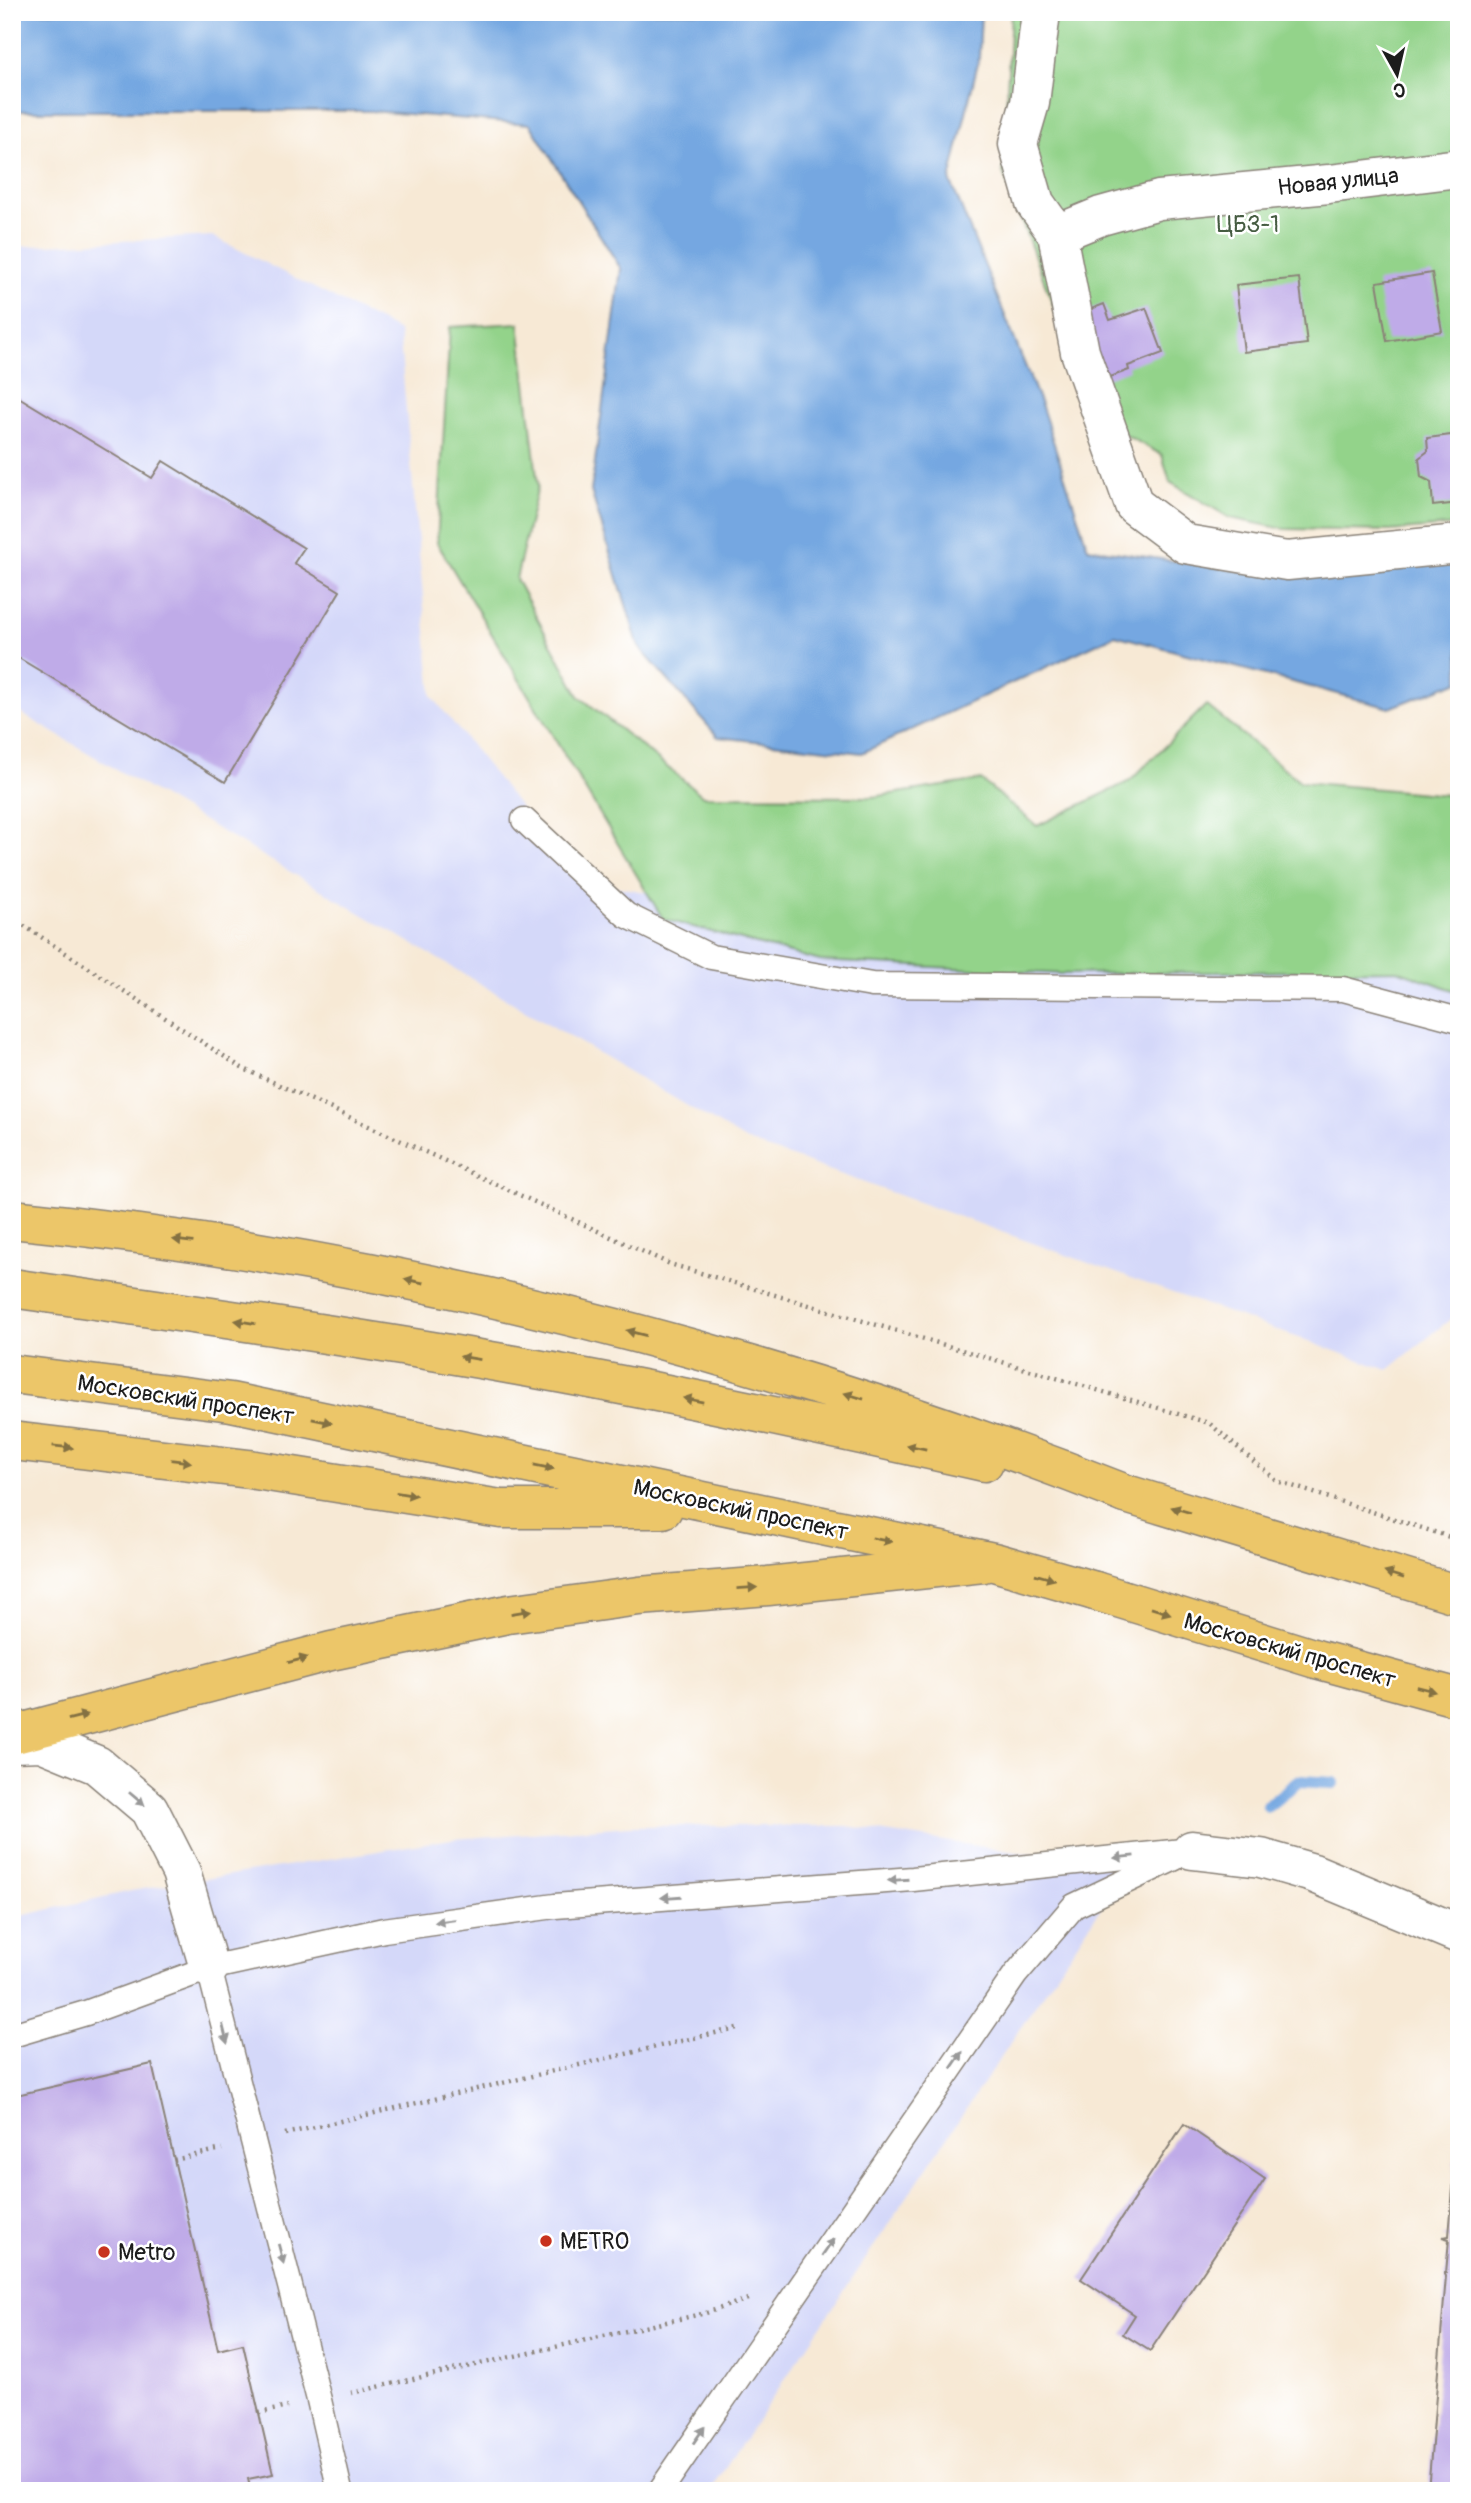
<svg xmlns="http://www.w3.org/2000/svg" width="1471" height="2503" font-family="Pangolin,sans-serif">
	<rect width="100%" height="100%" fill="#fff"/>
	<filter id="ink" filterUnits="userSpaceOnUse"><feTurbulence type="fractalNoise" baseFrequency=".0143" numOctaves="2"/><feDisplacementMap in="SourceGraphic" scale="14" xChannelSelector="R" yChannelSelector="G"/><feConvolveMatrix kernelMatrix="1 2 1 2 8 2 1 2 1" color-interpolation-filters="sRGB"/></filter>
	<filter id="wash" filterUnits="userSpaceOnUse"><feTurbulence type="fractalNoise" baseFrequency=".00686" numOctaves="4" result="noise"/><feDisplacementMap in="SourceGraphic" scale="28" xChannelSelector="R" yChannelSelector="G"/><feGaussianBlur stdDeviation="1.57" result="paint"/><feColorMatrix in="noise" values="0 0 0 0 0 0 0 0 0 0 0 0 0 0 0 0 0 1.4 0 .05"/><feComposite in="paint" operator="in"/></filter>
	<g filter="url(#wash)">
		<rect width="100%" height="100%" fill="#f7e9d5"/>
		<path fill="#d4d8f9" d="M212 236 399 331 432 696 578 880 836 926 1459 881V1312L1388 1370 747 1141 12 708V247Z
			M630 1826H846L1127 1869 710 2491H12V1918L131 1891 452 1839Z"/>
		<path fill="#93d38a" stroke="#587853" stroke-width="2" d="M1011 12H1459V525L1390 531 1284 529 1230 518 1170 482 1162 455 1096 419 1003 172Z
			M519 323 538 486 516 579 579 696 703 796 872 797 981 780 1037 826 1130 781 1206 705 1301 782 1459 796V992L1397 970 1063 974 820 961 663 919 437 543 450 327Z"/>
		<path fill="#75a7e1" stroke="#48627e" stroke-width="2" d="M12 12H981L979 58 950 180 1042 407 1088 548 1247 572 1459 557V681L1390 708 1115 635 862 753 718 737 639 647 591 491 621 269 530 124 371 111H12Z"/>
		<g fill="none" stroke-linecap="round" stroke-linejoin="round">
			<path stroke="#75a7e1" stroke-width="12" d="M1268 1806 1299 1781 1333 1783"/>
		</g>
		<g id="blocks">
			<path fill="#bfabe8" d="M1432 273 1442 331 1387 341 1377 282Z
				M1299 278 1307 344 1244 352 1236 285Z
				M1104 304 1110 320 1146 308 1163 353 1128 366 1129 370 1094 383 1070 317Z
				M12 393 152 478 163 461 304 548 294 563 340 591 225 782 12 654Z
				M1459 434V503L1433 506 1431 482 1421 477 1419 458 1428 451 1427 438Z
				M152 2064 218 2350 243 2344 273 2474 248 2479 251 2491H12V2096Z
				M1184 2124 1265 2179 1150 2351 1123 2334 1135 2315 1081 2279Z
				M1457 2145H1459V2491H1428L1446 2276 1444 2273H1446L1449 2239 1442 2237 1449 2236 1455 2165 1453 2162H1455Z"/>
		</g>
	</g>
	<g filter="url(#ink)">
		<use href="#blocks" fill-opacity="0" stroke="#8a8278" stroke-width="2"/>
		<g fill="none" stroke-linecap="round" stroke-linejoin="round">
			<defs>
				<path id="lane" d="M524 820 626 915 711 957 872 985 1343 989 1459 1020
					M209 1968 319 2400 340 2491
					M12 2035 86 2013 209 1968 384 1930 555 1906 913 1879 1192 1850
					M660 2491 1015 1975 1074 1906 1175 1858"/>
				<path id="street" d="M1041 12 1030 103 1018 144 1035 203 1057 234 1101 216 1159 200 1329 184 1459 168
					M1057 234 1080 352 1134 505 1186 544 1287 561 1459 544
					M12 1743 41 1742 97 1765 149 1809 181 1872 209 1968
					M1192 1850 1261 1858 1313 1873 1459 1934"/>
				<path id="primary" d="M1126 1494 1459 1595
					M1095 1591 1316 1659 1459 1698
					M12 1735 331 1651 508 1614 639 1596 768 1586 983 1563"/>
				<path id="highway" d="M12 1219C394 1258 769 1354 1126 1494
					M12 1288C178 1312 343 1335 508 1364 668 1392 826 1427 984 1462
					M12 1374 231 1402 994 1562 1095 1591
					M12 1441 249 1469 501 1509H663"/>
			</defs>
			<use href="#lane" stroke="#8a8278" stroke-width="27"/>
			<use href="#street" stroke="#8a8278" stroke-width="41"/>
			<use href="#primary" stroke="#8a8278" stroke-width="41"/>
			<use href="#highway" stroke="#8a8278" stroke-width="41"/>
			<path stroke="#8a8278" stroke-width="4.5" stroke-dasharray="2 5" stroke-linecap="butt" d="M12 918 242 1068 670 1264 1209 1423 1277 1481 1459 1540
				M285 2134 741 2027
				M174 2160 222 2149
				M351 2393 706 2313 751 2298
				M259 2413 287 2407"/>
			<use href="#lane" stroke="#fff" stroke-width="24"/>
			<use href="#street" stroke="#fff" stroke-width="38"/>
			<use href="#primary" stroke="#ecc669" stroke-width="38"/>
			<use href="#highway" stroke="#ecc669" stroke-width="38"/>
		</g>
		<defs><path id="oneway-solid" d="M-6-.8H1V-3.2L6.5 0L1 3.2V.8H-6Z" transform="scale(1.75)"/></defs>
		<g fill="#847142">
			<use href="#oneway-solid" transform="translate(183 1241) rotate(-173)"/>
			<use href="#oneway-solid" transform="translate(414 1281) rotate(-168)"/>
			<use href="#oneway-solid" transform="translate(245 1322) rotate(-171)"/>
			<use href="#oneway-solid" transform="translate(636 1333) rotate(-165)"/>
			<use href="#oneway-solid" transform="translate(470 1358) rotate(-171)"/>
			<use href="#oneway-solid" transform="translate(854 1396) rotate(-163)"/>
			<use href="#oneway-solid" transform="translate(693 1400) rotate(-169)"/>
			<use href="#oneway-solid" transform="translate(322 1421) rotate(12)"/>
			<use href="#oneway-solid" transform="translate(63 1447) rotate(6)"/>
			<use href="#oneway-solid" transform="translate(916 1447) rotate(-168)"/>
			<use href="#oneway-solid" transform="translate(181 1461) rotate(7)"/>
			<use href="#oneway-solid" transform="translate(544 1467) rotate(12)"/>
			<use href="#oneway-solid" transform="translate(406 1494) rotate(9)"/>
			<use href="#oneway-solid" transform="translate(1181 1510) rotate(-164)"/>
			<use href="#oneway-solid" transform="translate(882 1540) rotate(11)"/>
			<use href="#oneway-solid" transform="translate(1394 1575) rotate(-163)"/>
			<use href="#oneway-solid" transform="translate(1045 1577) rotate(16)"/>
			<use href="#oneway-solid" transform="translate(747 1588) rotate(-3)"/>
			<use href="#oneway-solid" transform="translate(1161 1611) rotate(17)"/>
			<use href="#oneway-solid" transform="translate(521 1612) rotate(-9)"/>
			<use href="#oneway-solid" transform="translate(298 1660) rotate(-15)"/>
			<use href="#oneway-solid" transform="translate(1426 1689) rotate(15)"/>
			<use href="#oneway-solid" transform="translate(78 1717) rotate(-15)"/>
		</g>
		<g fill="#999">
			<use href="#oneway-solid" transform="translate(137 1799) rotate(40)"/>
			<use href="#oneway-solid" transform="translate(1124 1857) rotate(174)"/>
			<use href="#oneway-solid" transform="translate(898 1880) rotate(176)"/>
			<use href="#oneway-solid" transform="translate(671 1897) rotate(176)"/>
			<use href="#oneway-solid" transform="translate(445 1921) rotate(172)"/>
			<use href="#oneway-solid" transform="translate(225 2034) rotate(76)"/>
			<use href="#oneway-solid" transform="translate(957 2060) rotate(-55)"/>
			<use href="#oneway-solid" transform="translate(828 2247) rotate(-55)"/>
			<use href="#oneway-solid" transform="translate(281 2254) rotate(75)"/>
			<use href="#oneway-solid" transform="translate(699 2435) rotate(-55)"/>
		</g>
	</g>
	<g fill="#c8321e" stroke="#fff" stroke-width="2.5">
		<circle cx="546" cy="2241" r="7"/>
		<circle cx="104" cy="2252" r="7"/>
	</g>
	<g text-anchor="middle" stroke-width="5" stroke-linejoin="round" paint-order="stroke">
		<g font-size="23" fill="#1c1c1c" stroke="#fff">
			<text transform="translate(1338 181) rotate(-6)" y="8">Новая улица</text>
			<text transform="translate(186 1399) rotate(9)" y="8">Московский проспект</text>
			<text transform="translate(741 1509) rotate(12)" y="8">Московский проспект</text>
			<text transform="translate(1290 1650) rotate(16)" y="8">Московский проспект</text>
		</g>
		<g font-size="23" fill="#465c42" stroke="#fff">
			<text x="1248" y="232">ЦБЗ-1</text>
		</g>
		<g font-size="23" fill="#1c1c1c" stroke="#fff" text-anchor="start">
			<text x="560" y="2249">METRO</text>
			<text x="118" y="2260">Metro</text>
		</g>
	</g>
	<rect width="1471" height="2503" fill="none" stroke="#fff" stroke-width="42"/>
	<g transform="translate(1397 74) rotate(172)" stroke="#ffffff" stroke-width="5" paint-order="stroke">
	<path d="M0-5L12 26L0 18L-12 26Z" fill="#1c1c1c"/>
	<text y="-10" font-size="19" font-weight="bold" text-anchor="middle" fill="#1c1c1c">С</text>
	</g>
</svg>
